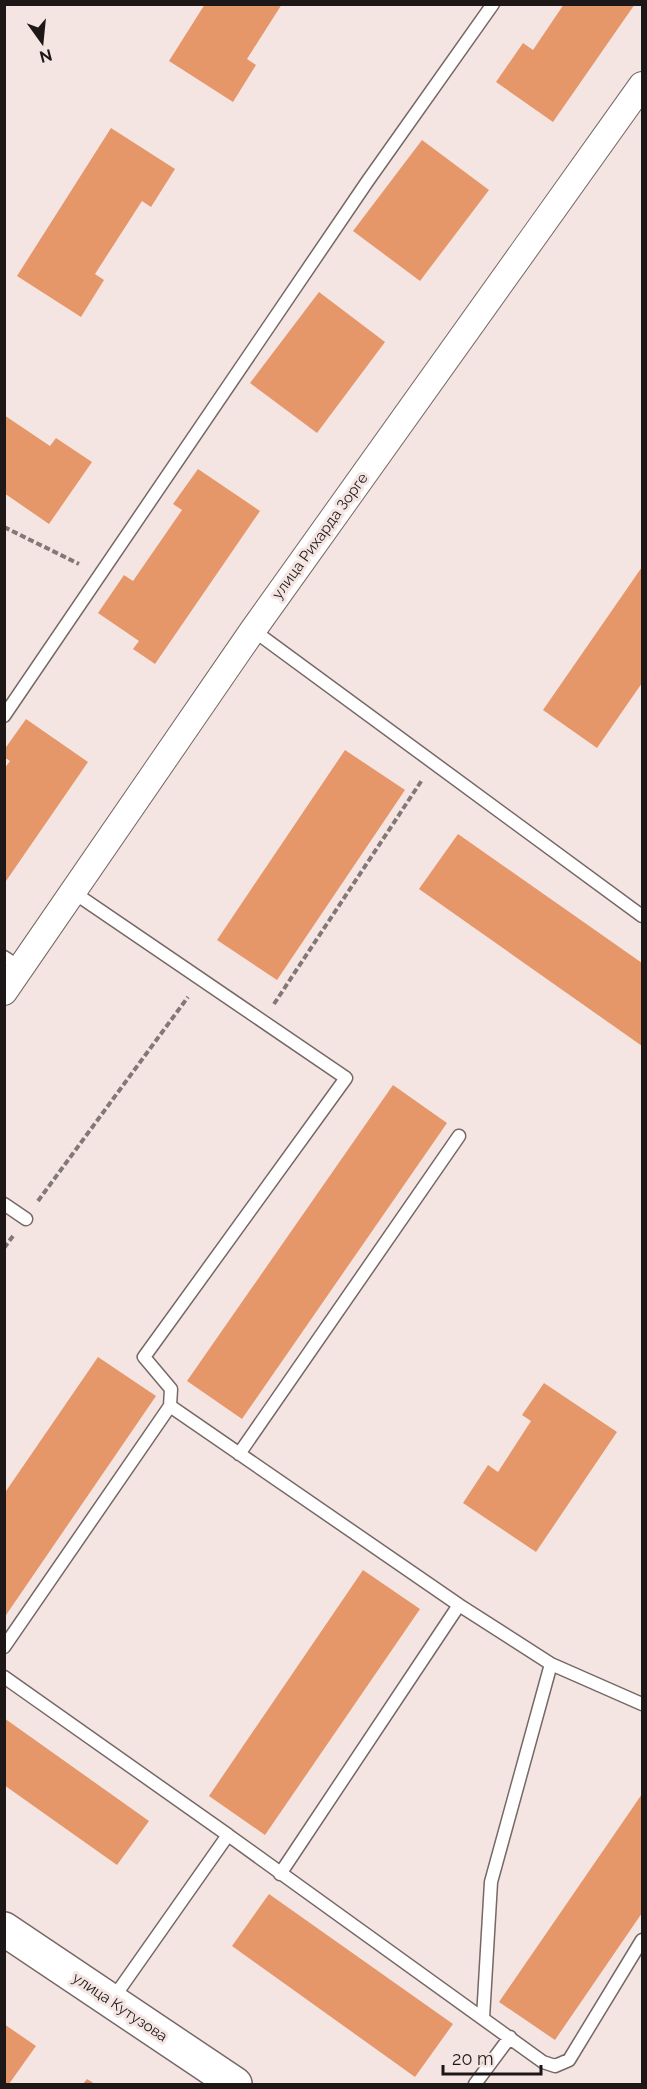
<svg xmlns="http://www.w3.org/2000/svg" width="647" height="2089" font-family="Raleway,sans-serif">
	<rect width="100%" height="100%" fill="#f5e5e2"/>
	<path fill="#e69769" d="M205 4H282L247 59 256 65 233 102 169 61Z
		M564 4H635L553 122 496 82 523 43 533 50Z
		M111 128 175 169 151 207 142 201 95 274 104 280 81 317 17 276Z
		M422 140 489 190 420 281 353 231Z
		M319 292 385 342 317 433 250 383Z
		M4 415 50 446 56 438 92 462 49 524 4 493Z
		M198 469 260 511 155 664 133 649 139 641 98 613 124 575 133 581 182 510 173 504Z
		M642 567V683L597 748 543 710Z
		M26 719 88 762 4 884V769L10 761 4 757V750Z
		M345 750 405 790 277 980 217 940Z
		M458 834 642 963V1046L419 889Z
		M393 1085 447 1123 242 1419 187 1381Z
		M98 1357 156 1396 4 1618V1494Z
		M544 1383 617 1432 536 1552 463 1503 488 1465 498 1472 531 1421 522 1415Z
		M363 1570 420 1609 265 1835 209 1796Z
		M4 1718 149 1821 117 1865 4 1785Z
		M642 1794V1913L555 2040 499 2002Z
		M269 1894 453 2024 415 2077 232 1946Z
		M4 2024 36 2046 9 2084H4Z
		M87 2079 95 2084H83Z"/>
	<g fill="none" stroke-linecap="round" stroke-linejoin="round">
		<defs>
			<path id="service" d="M253 630 642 916
				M4 716 367 182 493 4
				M4 957 21 968
				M4 1204 26 1219
				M170 1406 459 1605
				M239 1454 459 1136
				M4 1647 170 1406 171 1389 144 1357 346 1078 73 892
				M4 1677 228 1835
				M280 1874 459 1605 551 1664 642 1704
				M112 2000 228 1835 543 2062 555 2066 569 2060 642 1940
				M483 2018 491 1882 551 1664
				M475 2084 510 2037"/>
			<path id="minor" d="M4 992 253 630 642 85"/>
			<path id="secondary" d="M4 1929 235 2084"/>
		</defs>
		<use href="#service" stroke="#766866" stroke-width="15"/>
		<use href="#minor" stroke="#766866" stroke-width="28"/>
		<use href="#secondary" stroke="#766866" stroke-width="36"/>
		<path stroke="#827876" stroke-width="4" stroke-dasharray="6 3" stroke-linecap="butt" d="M4 527 79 564
			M274 1004 422 780
			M38 1201 188 997
			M4 1248 13 1236"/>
		<use href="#service" stroke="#fff" stroke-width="12"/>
		<use href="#minor" stroke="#fff" stroke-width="26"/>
		<use href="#secondary" stroke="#fff" stroke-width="33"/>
	</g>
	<g text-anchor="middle" stroke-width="6" stroke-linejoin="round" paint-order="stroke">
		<g font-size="15" fill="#1d1817" stroke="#f5e5e2">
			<text transform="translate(320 536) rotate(-54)" y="5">улица Рихарда Зорге</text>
			<text transform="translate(120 2007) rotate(34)" y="5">улица Кутузова</text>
		</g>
	</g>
	<rect width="647" height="2089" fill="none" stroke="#1d1817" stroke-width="12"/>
	<g transform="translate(42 42) rotate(165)" stroke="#f5e5e2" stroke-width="4.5" paint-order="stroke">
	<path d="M0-4.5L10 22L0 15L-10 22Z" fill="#1d1817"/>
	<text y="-9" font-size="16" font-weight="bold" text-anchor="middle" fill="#1d1817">N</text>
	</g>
	<path d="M443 2065v9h98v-9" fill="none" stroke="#1d1817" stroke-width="3"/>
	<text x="452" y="2065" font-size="18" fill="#1d1817" stroke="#f5e5e2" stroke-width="4.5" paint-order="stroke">20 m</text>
</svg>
